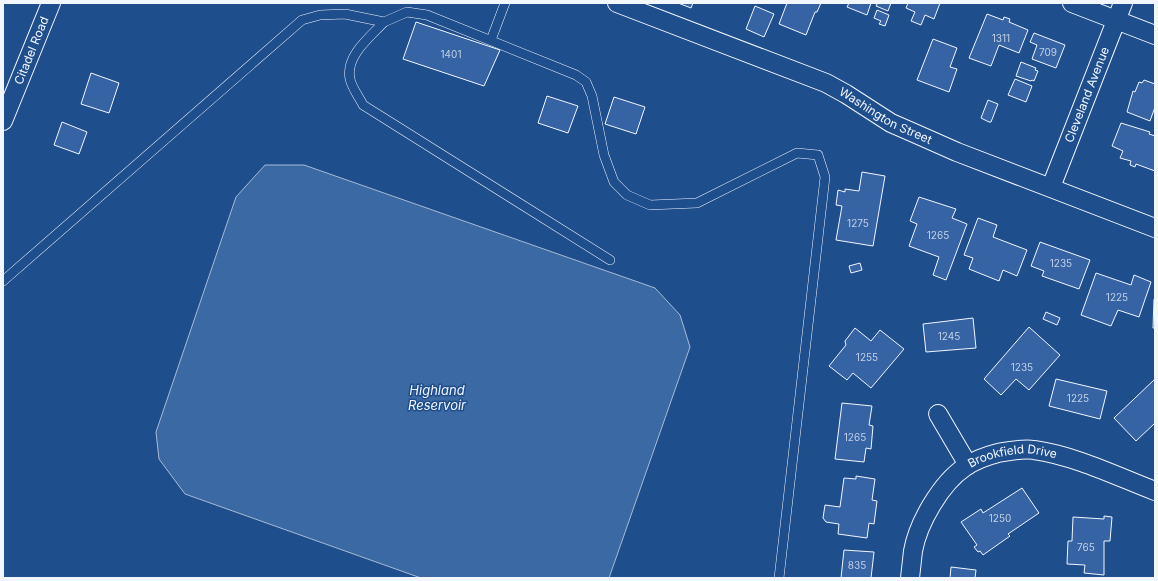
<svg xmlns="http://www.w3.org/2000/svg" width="1158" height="581" font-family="Inter,sans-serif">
	<rect width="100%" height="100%" fill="#1f4e8c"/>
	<path fill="#3b69a3" stroke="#a8bbd7" d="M265 165H304L655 288 680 315 690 347 609 578H421L185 494 159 459 156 432 236 197Z"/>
	<path fill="#3563a3" stroke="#f2f6ff" d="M678 3H693L691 8Z
		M787 3H821L817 12H815L806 35 779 24Z
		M849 3H871L867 15 847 7Z
		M875 3H891L888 11 876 6 877 4Z
		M908 3H940L934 19 925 15 921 25 911 21 915 12 906 8Z
		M755 6 774 14 764 37 746 29Z
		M877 10 889 15 885 26 879 24 881 21 874 18Z
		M987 14 1003 20 1004 17 1010 19 1009 22 1028 30 1019 53 999 45 991 66 969 58Z
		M416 22 500 50 484 86 403 59Z
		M1034 33 1065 45 1056 68 1032 59 1037 45 1030 42Z
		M933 39 957 48 950 67 957 69 949 92 917 80Z
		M1021 62 1036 68 1035 70 1038 71 1034 81 1032 80 1031 81 1016 76Z
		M91 73 119 83 109 113 81 104Z
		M1015 79 1032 86 1026 102 1008 95Z
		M1144 80 1155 84V107L1150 121 1127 112 1133 91 1135 92 1139 82 1142 83Z
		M547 96 578 106 568 133 538 123Z
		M614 97 645 107 636 134 605 124Z
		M988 100 998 104 991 122H989L981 118Z
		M62 122 87 132 79 154 54 145Z
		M1121 123 1150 132 1149 134 1155 136V171L1136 164 1135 167 1130 165 1131 161 1120 158 1123 151 1112 146Z
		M862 172 885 176 873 246 836 240 842 206 836 205 838 190 845 192V189L859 191Z
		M919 197 956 209 952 218 967 224 946 280 933 275 939 257 909 246 917 224 910 221Z
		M978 218 997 225 993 237 1027 250 1017 276 1003 270 999 281 969 269 973 258 964 255Z
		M1040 242 1090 260 1079 289 1042 276 1044 271 1031 266Z
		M860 263 862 270 851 273 849 266Z
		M1096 273 1131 285 1134 275 1151 282 1139 317 1118 310 1111 326 1081 315Z
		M1154 299H1155V328H1153Z
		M1046 312 1060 318 1057 325 1043 319Z
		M973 318 976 348 926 352 923 324Z
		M1029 327 1060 355 1029 390 1016 379 1001 395 984 379Z
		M855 328 871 341 880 330 904 349 871 388 853 373 847 380 829 366 846 345 845 341Z
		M1056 379 1107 391 1100 419 1049 406Z
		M1155 379V423L1136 441 1114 418Z
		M842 403 872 406 869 425 873 426 871 449 866 448 864 462 835 459Z
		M856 476 875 479 872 500 877 501 874 524 869 523 867 538 838 534 839 524 826 522 823 518 825 505 840 507 844 478 856 479Z
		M1022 488 1039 513 1008 534 1010 536 983 555 980 551 978 552 974 547 977 545 961 522 981 509 983 513Z
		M1104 516 1112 517 1110 541H1104V575L1084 573 1085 565 1067 564 1068 541H1072L1073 517 1104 519Z
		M844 550 874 552 871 578H841Z
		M951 567 976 570 975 578H950Z"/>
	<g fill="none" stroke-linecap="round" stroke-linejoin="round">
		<defs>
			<path id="lane" d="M384 22 407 12 427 15 576 75 586 82 592 96 604 155 614 182 627 195 650 205 697 203 797 153 818 155 825 177 779 578
				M491 40 505 3
				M3 281 302 20 320 15 345 14 384 22C370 37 345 56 350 79 352 88 359 97 363 105L610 260"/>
			<g id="street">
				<path id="s1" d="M617 3 826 83 846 94 891 123 914 133 957 152 1155 228"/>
				<path d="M1072 3 1155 35"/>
				<path id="s2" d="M3 121 51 3"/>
				<path id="s3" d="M1051 187 1123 3"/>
				<path d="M938 414 968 465"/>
				<path id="s4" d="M910 578C911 569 912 560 913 551 918 523 941 483 965 467 975 460 986 456 998 453 1009 451 1023 448 1034 450 1076 456 1116 476 1155 491"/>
			</g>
		</defs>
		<use href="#lane" stroke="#f2f6ff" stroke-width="10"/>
		<use href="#street" stroke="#f2f6ff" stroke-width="20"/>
		<use href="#lane" stroke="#1f4e8c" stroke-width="9"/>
		<use href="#street" stroke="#1f4e8c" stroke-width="18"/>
	</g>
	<g text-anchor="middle" stroke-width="3" stroke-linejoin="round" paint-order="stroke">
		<g font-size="10" fill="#c3d1e8">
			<text x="1001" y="42">1311</text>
			<text x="1048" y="56">709</text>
			<text x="451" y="58">1401</text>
			<text x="858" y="227">1275</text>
			<text x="938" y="239">1265</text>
			<text x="1061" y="267">1235</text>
			<text x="1117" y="301">1225</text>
			<text x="949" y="340">1245</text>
			<text x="867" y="361">1255</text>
			<text x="1022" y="371">1235</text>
			<text x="1078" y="402">1225</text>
			<text x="855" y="441">1265</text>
			<text x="1000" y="522">1250</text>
			<text x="1086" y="551">765</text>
			<text x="857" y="569">835</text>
		</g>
		<g font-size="12" fill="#f2f6ff" stroke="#1f4e8c">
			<text dy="4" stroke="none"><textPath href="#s2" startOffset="76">Citadel Road</textPath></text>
			<text dy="4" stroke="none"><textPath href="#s3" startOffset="99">Cleveland Avenue</textPath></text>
			<text dy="4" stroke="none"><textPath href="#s1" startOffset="292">Washington Street</textPath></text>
			<text dy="4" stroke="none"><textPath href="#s4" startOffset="178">Brookfield Drive</textPath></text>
		</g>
		<g font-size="13" font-style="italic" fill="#f2f6ff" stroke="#1f4e8c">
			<text x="437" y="395">Highland<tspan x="437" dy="15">Reservoir</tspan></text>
		</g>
	</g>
	<rect width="1158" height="581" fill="none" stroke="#f2f6ff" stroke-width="8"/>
</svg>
